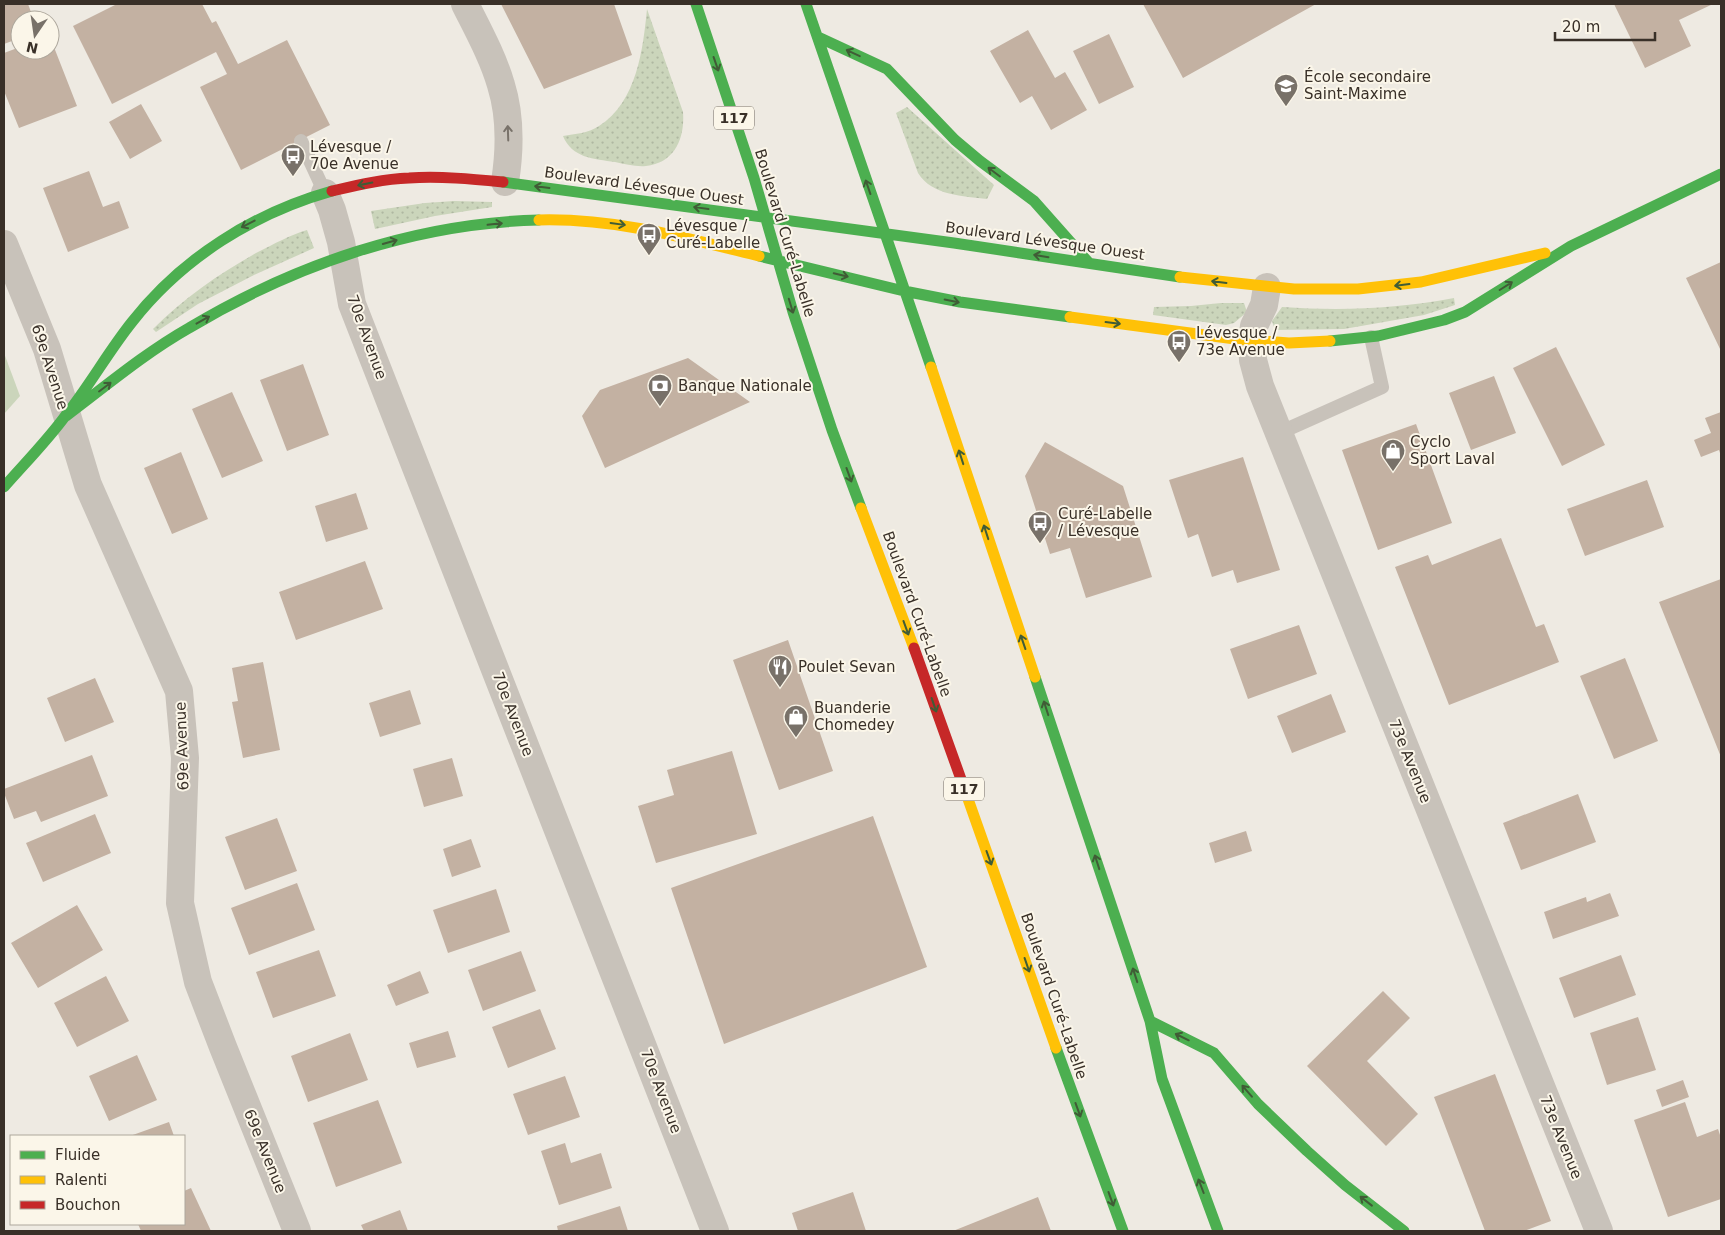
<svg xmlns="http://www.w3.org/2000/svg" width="1725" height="1235" font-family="'DejaVu Sans',sans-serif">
	<defs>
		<pattern id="grass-dots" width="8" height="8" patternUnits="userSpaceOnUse" patternTransform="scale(1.25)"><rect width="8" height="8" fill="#cbd5bb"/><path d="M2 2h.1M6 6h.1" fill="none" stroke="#afb7a1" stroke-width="1.8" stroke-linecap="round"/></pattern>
	</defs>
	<rect width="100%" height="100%" fill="#eeeae2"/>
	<path fill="url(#grass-dots)" d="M647 9 683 112C685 138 675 163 646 166 636 167 625 164 615 162 594 159 572 158 563 136 575 134 589 133 599 126 637 102 643 49 647 9Z
		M907 107 994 185 987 199C964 196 932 196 918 173L896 113Z
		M454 201 492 202V207L435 216 375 229 371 211 425 203Z
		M307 230 314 248 254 275 198 304 156 332 153 329C184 298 220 273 258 252 274 244 290 235 307 230Z
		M1454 298 1455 305 1424 315 1344 329 1275 330 1272 321 1282 307C1341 311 1395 309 1454 298Z
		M1221 303H1244L1247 312 1234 323 1226 325 1153 315 1154 307 1191 306Z"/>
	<path fill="#cbd5bb" d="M4 353 20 396 4 414Z"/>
	<path fill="#c3b1a2" d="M7 4H28L34 20H20V38L4 44V5Z
		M117 4H202L212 23 216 21 238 64 287 40 330 125 241 170 200 87 227 74 216 52 112 104 73 26Z
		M501 4H614L632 55 544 89Z
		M1143 4H1316L1183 78Z
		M1614 4H1713L1679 20 1691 46 1645 68Z
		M1028 30 1055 78 1065 72 1087 110 1051 130 1032 96 1020 103 990 51Z
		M1109 34 1134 87 1099 104 1073 51Z
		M50 37 77 106 19 128 4 91V53L20 47V50H50Z
		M141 104 162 141 130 159 109 122Z
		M89 171 103 207 119 201 129 228 68 252 43 188Z
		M1721 262V351L1686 278Z
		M1556 347 1605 445 1562 466 1513 368Z
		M688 358 750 402 605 468 582 416 600 390Z
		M303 364 329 435 287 451 260 380Z
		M1494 376 1516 433 1471 450 1449 393Z
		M232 392 263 461 222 478 192 409Z
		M1721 412V456L1719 450 1701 457 1694 440 1711 433 1705 418Z
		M1416 424 1452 523 1378 550 1342 450Z
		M1045 442 1123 486 1152 577 1086 598 1070 548 1050 554 1025 476Z
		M181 452 208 519 172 534 144 468Z
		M1243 457 1280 570 1237 583 1233 570 1212 577 1198 534 1188 538 1169 480Z
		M1647 480 1664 527 1585 556 1567 509Z
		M356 493 368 529 326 542 315 506Z
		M1501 538 1536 627 1544 624 1559 662 1449 705 1395 567 1428 555 1432 565Z
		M365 561 383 609 296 640 279 592Z
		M1721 579V757L1659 602Z
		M1299 625 1317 674 1248 699 1230 649Z
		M788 640 833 771 779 790 733 660Z
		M1625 658 1658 741 1614 759 1580 676Z
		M263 662 280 750 243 758 232 702 238 701 232 668Z
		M95 678 114 722 65 742 47 698Z
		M410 690 421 724 380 737 369 703Z
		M1331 694 1346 732 1292 753 1277 716Z
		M732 751 757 834 656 863 638 806 674 795 667 770Z
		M92 755 108 796 41 822 36 811 14 819 4 793V789Z
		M452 758 463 796 424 807 413 769Z
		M1578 794 1596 842 1521 870 1503 823Z
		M95 814 111 853 43 882 26 843Z
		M873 816 927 967 724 1044 671 888Z
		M277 818 297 871 245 890 225 837Z
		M1246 831 1252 851 1215 863 1209 843Z
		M471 839 481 867 452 877 443 849Z
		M297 883 315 930 249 955 231 908Z
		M496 889 510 932 448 953 433 910Z
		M1610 893 1619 916 1553 939 1544 912 1586 897 1587 902Z
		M77 905 103 950 38 988 11 943Z
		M319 950 336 996 273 1018 256 972Z
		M521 951 536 991 483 1011 468 970Z
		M1621 955 1636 995 1574 1018 1559 978Z
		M420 971 429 993 396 1006 387 985Z
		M106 976 129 1021 77 1047 54 1003Z
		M1383 991 1410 1018 1367 1061 1418 1114 1386 1146 1307 1066Z
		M540 1009 556 1049 508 1068 492 1027Z
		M1638 1017 1656 1070 1607 1085 1590 1033Z
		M448 1031 456 1057 417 1068 409 1043Z
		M350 1033 368 1080 308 1102 291 1056Z
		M137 1055 157 1100 109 1121 89 1076Z
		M1495 1074 1551 1221 1524 1231H1485L1434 1097Z
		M565 1076 580 1117 528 1135 513 1094Z
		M1683 1080 1689 1097 1662 1107 1656 1090Z
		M378 1100 402 1163 336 1187 313 1123Z
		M1685 1102 1697 1137 1718 1129 1721 1138V1199L1668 1217 1634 1120Z
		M169 1122 174 1136H130Z
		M565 1143 571 1163 601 1153 612 1188 559 1205 541 1151Z
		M191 1188 211 1231H141L138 1224H184V1191Z
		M853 1192 866 1231H798L792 1213Z
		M1038 1197 1051 1231H953Z
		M620 1206 628 1231H558L557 1226Z
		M400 1210 408 1231H364L361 1225Z"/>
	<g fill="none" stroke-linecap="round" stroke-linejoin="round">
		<path stroke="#c8c2ba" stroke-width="14" d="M301 141 325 193
			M1279 433 1382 387 1371 337"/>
		<path stroke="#c8c2ba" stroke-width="28" d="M465 4C478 30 493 57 501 85 511 117 510 150 505 182
			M325 193 332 210 341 242 352 304 715 1231
			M4 244 47 349 88 485 179 691 185 758 180 903 198 982 223 1047 297 1231
			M1267 287 1264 305 1254 326 1252 340 1253 360 1260 386 1599 1231"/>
		<path stroke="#4caf50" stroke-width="11" d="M696 4 754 178 793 312 832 430 861 508
			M806 4 931 367
			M818 37 887 69 955 140 980 161 1034 201 1089 263
			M503 182 954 243 1180 277
			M759 256 904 291 960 302 1070 317
			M1330 341 1378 336 1444 320 1465 312 1571 246 1721 174
			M66 416C106 386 145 353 189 328 294 265 415 223 539 220
			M4 487C25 463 47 441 66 415 90 385 108 352 132 322 182 258 254 213 332 191
			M1035 677 1150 1021 1162 1079 1218 1231
			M1150 1021 1214 1053 1258 1104 1307 1151 1345 1185 1404 1231
			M1056 1048 1123 1231"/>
		<path stroke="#ffc107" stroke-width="11" d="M539 220C615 218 686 238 759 256
			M1180 277 1294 289H1358L1421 282 1545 253
			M1070 317 1235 339 1289 343 1330 341
			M931 367 1035 677
			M861 508 914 648
			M962 782 1056 1048"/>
		<path stroke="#c62828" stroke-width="11" d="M332 191C358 185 383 179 409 178 440 176 472 179 503 182
			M914 648 962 782"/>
	</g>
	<defs><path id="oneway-shaft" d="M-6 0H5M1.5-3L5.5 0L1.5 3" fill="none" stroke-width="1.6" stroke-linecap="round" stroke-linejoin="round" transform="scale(1.25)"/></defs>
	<g stroke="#405c36">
		<use href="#oneway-shaft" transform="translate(853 53) rotate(-155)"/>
		<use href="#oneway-shaft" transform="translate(716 64) rotate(71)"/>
		<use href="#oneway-shaft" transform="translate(994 172) rotate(-143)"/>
		<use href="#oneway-shaft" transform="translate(365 184) rotate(169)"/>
		<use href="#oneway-shaft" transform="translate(542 187) rotate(-173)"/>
		<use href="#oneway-shaft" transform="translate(868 187) rotate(-109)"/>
		<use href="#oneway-shaft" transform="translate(701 208) rotate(-172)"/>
		<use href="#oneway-shaft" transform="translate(248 224) rotate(153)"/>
		<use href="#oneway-shaft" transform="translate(495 224) rotate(-6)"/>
		<use href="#oneway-shaft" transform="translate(618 224) rotate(8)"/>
		<use href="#oneway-shaft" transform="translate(390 242) rotate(-16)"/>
		<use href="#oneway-shaft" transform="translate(1041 256) rotate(-171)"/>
		<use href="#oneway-shaft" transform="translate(841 275) rotate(14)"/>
		<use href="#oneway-shaft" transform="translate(1219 282) rotate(-173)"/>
		<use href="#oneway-shaft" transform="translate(1402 285) rotate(173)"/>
		<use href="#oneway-shaft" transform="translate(1506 286) rotate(-32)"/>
		<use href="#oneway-shaft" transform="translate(952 301) rotate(11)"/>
		<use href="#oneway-shaft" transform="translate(791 306) rotate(73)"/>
		<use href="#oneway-shaft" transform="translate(203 320) rotate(-29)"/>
		<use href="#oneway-shaft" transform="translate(1113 323) rotate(7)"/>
		<use href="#oneway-shaft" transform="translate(105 387) rotate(-37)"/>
		<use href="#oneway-shaft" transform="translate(961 457) rotate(-108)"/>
		<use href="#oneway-shaft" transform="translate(849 475) rotate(70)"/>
		<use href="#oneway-shaft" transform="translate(986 532) rotate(-108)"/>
		<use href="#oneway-shaft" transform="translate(906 628) rotate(70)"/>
		<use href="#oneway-shaft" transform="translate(1023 642) rotate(-109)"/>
		<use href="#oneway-shaft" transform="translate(934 705) rotate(71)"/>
		<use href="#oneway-shaft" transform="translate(1046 708) rotate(-108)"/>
		<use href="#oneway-shaft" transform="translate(989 858) rotate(70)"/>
		<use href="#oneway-shaft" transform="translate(1097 862) rotate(-108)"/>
		<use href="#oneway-shaft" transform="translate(1027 965) rotate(71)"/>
		<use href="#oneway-shaft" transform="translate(1135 975) rotate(-108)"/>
		<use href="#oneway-shaft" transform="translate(1182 1037) rotate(-154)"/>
		<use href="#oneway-shaft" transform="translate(1247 1091) rotate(-131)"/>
		<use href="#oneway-shaft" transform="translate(1078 1110) rotate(70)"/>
		<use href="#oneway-shaft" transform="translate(1201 1186) rotate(-111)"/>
		<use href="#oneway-shaft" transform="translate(1111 1199) rotate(70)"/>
		<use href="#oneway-shaft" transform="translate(1366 1201) rotate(-142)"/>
	</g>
	<use stroke="#79726a" href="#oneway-shaft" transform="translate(508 133) rotate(-92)"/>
	<defs>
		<symbol id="school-pin" viewBox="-11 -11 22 30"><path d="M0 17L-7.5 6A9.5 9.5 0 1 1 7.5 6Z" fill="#787169" stroke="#fbf6e9"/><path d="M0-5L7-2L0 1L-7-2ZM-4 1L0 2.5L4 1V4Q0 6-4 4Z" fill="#fff"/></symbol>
		<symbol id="bus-pin" viewBox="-11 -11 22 30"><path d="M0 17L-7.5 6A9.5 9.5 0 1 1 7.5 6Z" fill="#787169" stroke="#fbf6e9"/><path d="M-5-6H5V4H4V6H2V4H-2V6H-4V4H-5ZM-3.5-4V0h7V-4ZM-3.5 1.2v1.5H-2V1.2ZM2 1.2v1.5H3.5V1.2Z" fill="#fff"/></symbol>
		<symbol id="bank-pin" viewBox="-11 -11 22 30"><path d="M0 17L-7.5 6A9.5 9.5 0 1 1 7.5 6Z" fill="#787169" stroke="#fbf6e9"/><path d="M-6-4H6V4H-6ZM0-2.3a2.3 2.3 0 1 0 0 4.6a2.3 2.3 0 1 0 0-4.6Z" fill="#fff"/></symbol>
		<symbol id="shop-pin" viewBox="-11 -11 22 30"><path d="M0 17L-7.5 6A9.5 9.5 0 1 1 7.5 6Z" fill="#787169" stroke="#fbf6e9"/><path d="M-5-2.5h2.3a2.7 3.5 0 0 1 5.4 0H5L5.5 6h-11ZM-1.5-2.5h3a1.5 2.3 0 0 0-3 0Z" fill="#fff"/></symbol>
		<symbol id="restaurant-pin" viewBox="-11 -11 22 30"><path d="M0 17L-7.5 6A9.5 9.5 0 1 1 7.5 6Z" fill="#787169" stroke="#fbf6e9"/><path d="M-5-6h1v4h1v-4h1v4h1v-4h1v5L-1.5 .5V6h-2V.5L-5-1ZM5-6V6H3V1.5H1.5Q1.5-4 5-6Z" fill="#fff"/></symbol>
	</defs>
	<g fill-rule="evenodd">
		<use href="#school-pin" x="1272" y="72" width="28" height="38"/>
		<use href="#bus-pin" x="279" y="142" width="28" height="38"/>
		<use href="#bus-pin" x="635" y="221" width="28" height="38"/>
		<use href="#bus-pin" x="1165" y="328" width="28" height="38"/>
		<use href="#bank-pin" x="646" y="372" width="28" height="38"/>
		<use href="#shop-pin" x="1379" y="437" width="28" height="38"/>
		<use href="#bus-pin" x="1026" y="509" width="28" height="38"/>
		<use href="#restaurant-pin" x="766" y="653" width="28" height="38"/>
		<use href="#shop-pin" x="782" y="703" width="28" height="38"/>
	</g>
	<g text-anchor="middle" stroke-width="4" stroke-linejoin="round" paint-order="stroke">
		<g fill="#fbf6e9" stroke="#736b62" stroke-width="1">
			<rect x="714" y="106.5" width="40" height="23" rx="4"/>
			<rect x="944" y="777.5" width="40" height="23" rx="4"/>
		</g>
		<g font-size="14" font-weight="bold" fill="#393028">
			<text x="734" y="123">117</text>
			<text x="964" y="794">117</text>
		</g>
		<g font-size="15" fill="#393028" stroke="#fbf6e9" text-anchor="start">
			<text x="1304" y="82">École secondaire<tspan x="1304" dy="17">Saint-Maxime</tspan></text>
			<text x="310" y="152">Lévesque /<tspan x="310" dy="17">70e Avenue</tspan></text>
			<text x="666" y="231">Lévesque /<tspan x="666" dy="17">Curé-Labelle</tspan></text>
			<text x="1196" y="338">Lévesque /<tspan x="1196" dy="17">73e Avenue</tspan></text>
			<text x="678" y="391">Banque Nationale</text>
			<text x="1410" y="447">Cyclo<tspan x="1410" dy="17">Sport Laval</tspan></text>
			<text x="1058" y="519">Curé-Labelle<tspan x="1058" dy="17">/ Lévesque</tspan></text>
			<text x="798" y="672">Poulet Sevan</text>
			<text x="814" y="713">Buanderie<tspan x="814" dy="17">Chomedey</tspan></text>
		</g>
		<g font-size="15" fill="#393028" stroke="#fbf6e9">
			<text transform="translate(644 186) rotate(8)" y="5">Boulevard Lévesque Ouest</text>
			<text transform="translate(785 233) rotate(73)" y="5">Boulevard Curé-Labelle</text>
			<text transform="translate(1045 241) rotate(8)" y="5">Boulevard Lévesque Ouest</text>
			<text transform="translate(367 337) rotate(70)" y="5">70e Avenue</text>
			<text transform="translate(50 367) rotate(72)" y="5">69e Avenue</text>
			<text transform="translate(917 614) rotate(70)" y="5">Boulevard Curé-Labelle</text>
			<text transform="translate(513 714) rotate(69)" y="5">70e Avenue</text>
			<text transform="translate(182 746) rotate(-92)" y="5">69e Avenue</text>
			<text transform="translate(1410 761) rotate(68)" y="5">73e Avenue</text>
			<text transform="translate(1054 996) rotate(71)" y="5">Boulevard Curé-Labelle</text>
			<text transform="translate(661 1091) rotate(69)" y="5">70e Avenue</text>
			<text transform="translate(1561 1137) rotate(68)" y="5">73e Avenue</text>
			<text transform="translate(265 1151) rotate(68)" y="5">69e Avenue</text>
		</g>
	</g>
	<rect width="1725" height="1235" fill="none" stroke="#393028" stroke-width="10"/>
	<rect x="10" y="1135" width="175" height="90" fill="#fbf6e9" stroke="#ada79c"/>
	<rect x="20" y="1151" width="25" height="8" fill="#4caf50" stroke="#ada79c"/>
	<text x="55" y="1160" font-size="15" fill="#393028">Fluide</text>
	<rect x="20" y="1176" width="25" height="8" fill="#ffc107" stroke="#ada79c"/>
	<text x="55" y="1185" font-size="15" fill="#393028">Ralenti</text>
	<rect x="20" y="1201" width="25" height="8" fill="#c62828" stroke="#ada79c"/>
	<text x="55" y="1210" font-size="15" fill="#393028">Bouchon</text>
	<g transform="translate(35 35) rotate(193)"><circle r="24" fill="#fbf6e9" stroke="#ada79c"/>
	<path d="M0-4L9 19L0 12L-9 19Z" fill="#787169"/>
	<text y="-8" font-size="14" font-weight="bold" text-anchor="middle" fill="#393028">N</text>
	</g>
	<path d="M1555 32v8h100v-8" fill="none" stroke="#393028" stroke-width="2.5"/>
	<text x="1562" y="32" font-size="15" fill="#393028" stroke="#fbf6e9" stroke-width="4" paint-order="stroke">20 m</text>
</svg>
